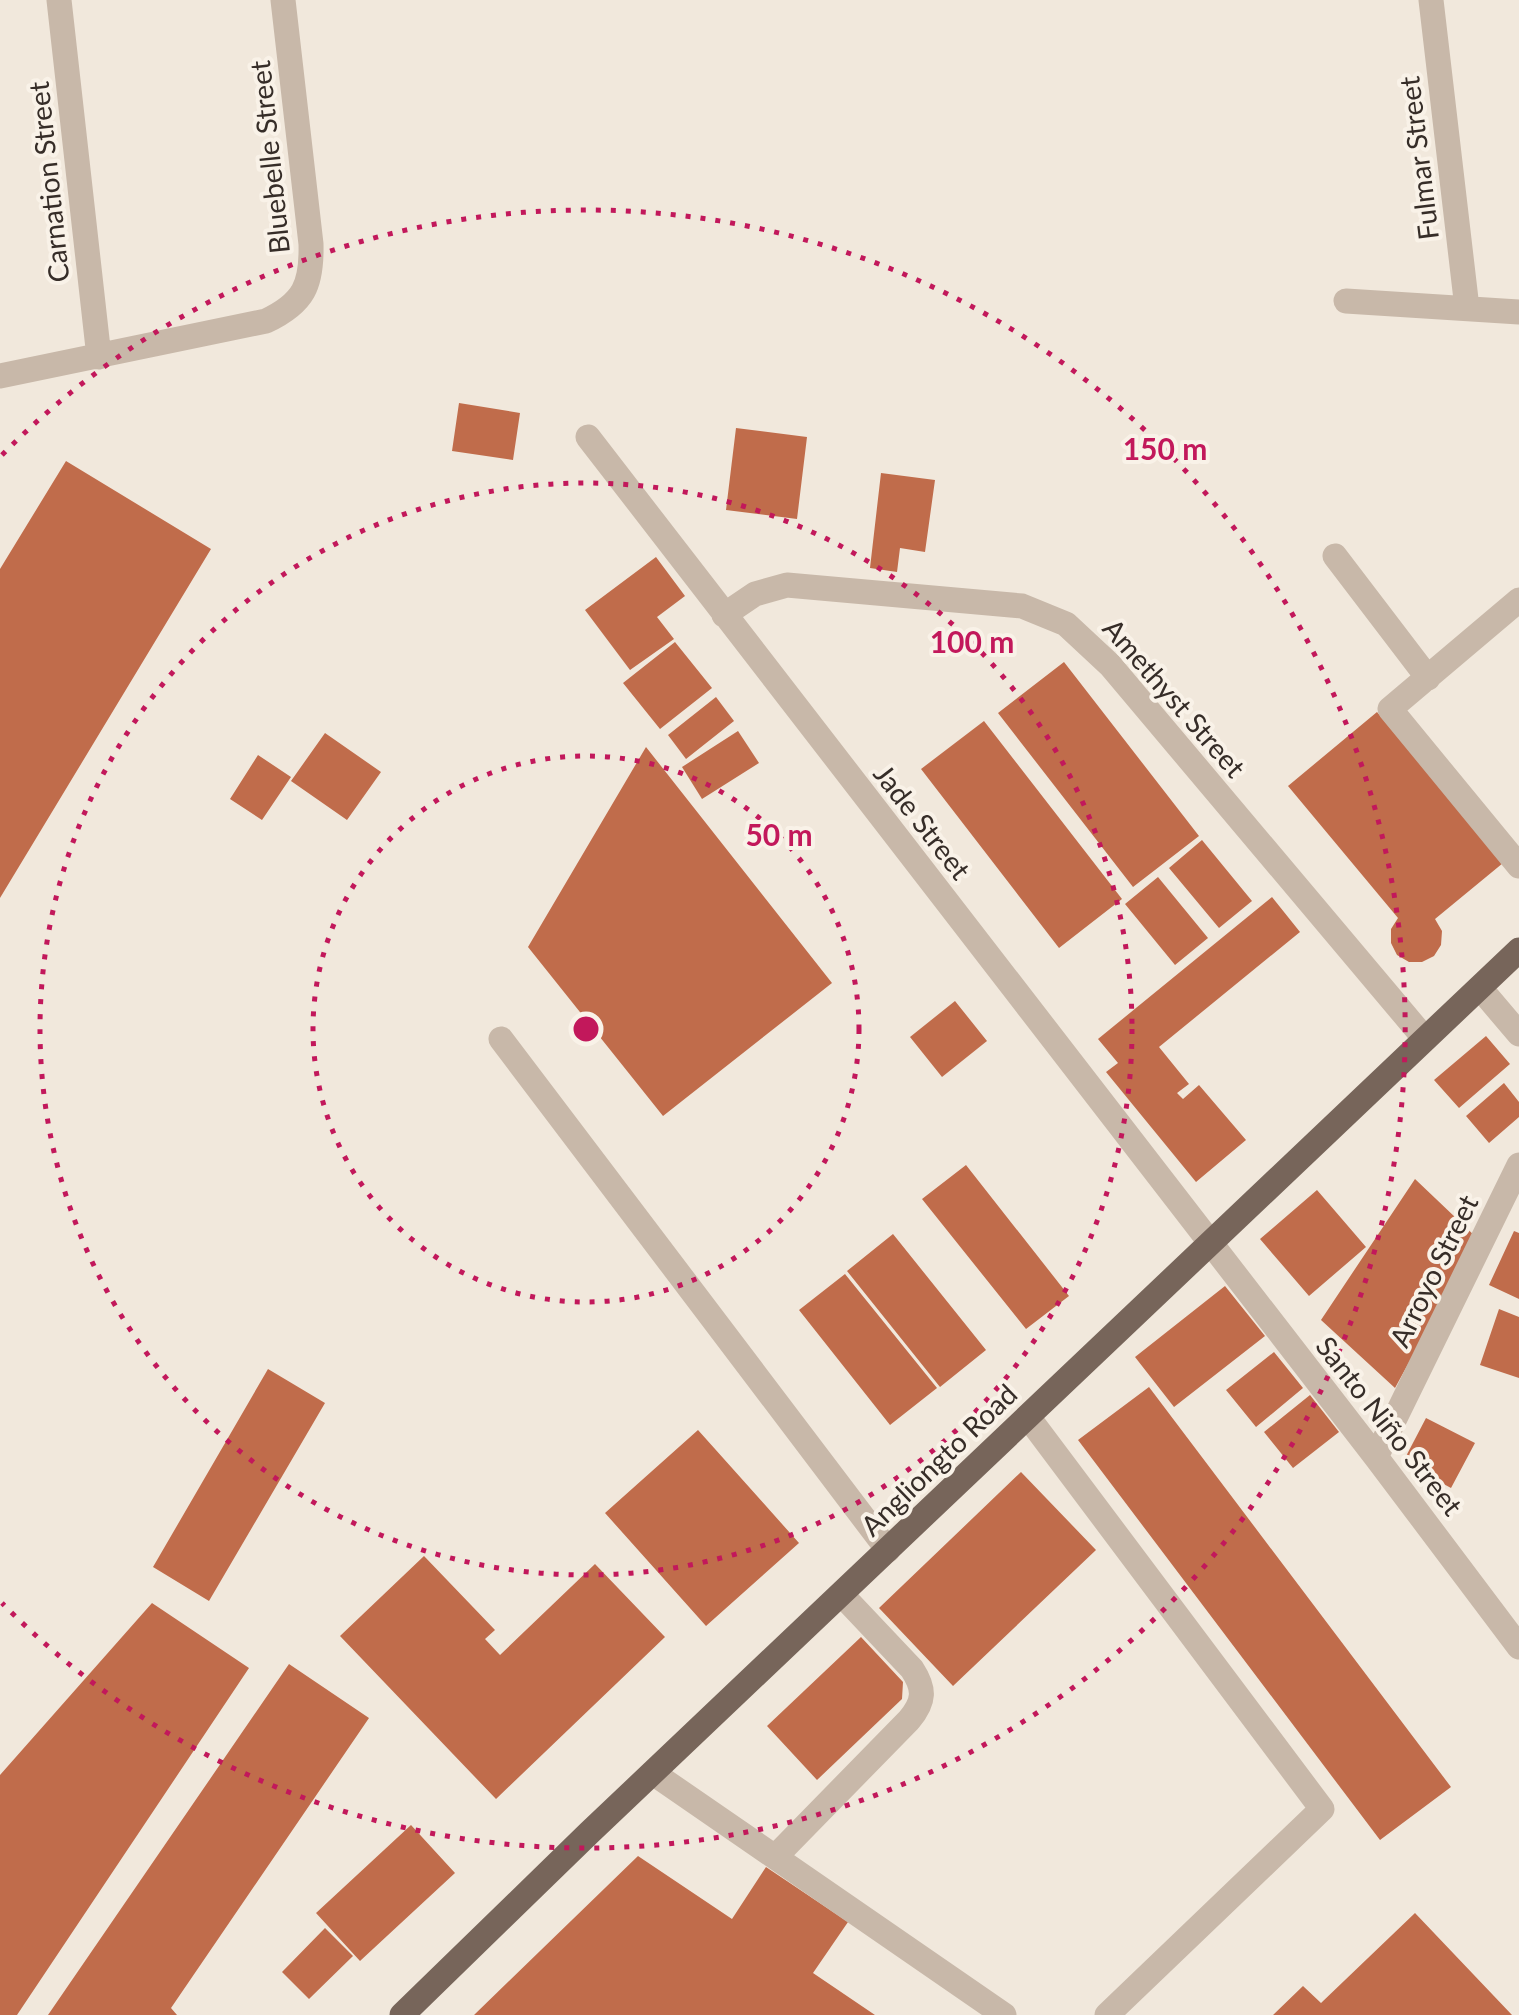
<svg xmlns="http://www.w3.org/2000/svg" width="1519" height="2015" font-family="Lato,sans-serif">
	<rect width="100%" height="100%" fill="#f1e8dc"/>
	<path fill="#c06c4b" d="M459 403 520 413 513 460 452 451Z
		M736 428 807 437 797 519 726 510Z
		M66 461 211 549 0 898V569Z
		M881 473 935 480 925 552 900 548 897 572 870 568Z
		M656 557 685 596 657 617 674 639 630 670 585 610Z
		M675 642 712 688 660 729 623 683Z
		M1064 662 1199 836 1133 887 998 713Z
		M716 697 734 721 686 759 668 735Z
		M1377 712 1503 863 1435 919 1442 931 1441 945 1434 956 1422 962H1409L1397 955 1391 943V929L1398 918 1288 786Z
		M984 721 1122 899 1059 948 921 769Z
		M738 731 759 763 702 799 682 767Z
		M325 733 381 772 347 820 291 781Z
		M646 747 832 983 663 1116 528 947Z
		M258 755 291 777 262 820 230 799Z
		M1202 840 1252 901 1219 928 1169 868Z
		M1158 877 1208 938 1175 965 1125 904Z
		M1272 897 1300 932 1159 1047 1189 1084 1177 1093 1183 1099 1199 1085 1246 1140 1196 1182 1106 1072 1118 1063 1098 1039Z
		M955 1001 987 1041 942 1077 910 1037Z
		M1486 1036 1510 1064 1459 1108 1434 1080Z
		M1504 1083 1519 1102V1117L1489 1143 1466 1116Z
		M966 1165 1069 1296 1026 1329 922 1199Z
		M1415 1179 1477 1238 1395 1388 1321 1320Z
		M1317 1190 1366 1247 1309 1296 1260 1239Z
		M1514 1231 1519 1233V1299L1489 1285Z
		M893 1234 986 1350 940 1387 847 1271Z
		M845 1274 937 1388 890 1425 799 1310Z
		M1225 1286 1265 1336 1174 1407 1135 1357Z
		M1499 1309 1519 1317V1378L1480 1365Z
		M1274 1352 1303 1388 1256 1427 1226 1390Z
		M268 1369 325 1403 209 1601 153 1567Z
		M1149 1387 1451 1787 1380 1840 1078 1440Z
		M1310 1395 1339 1432 1293 1468 1264 1432Z
		M1426 1418 1475 1443 1451 1488 1403 1462Z
		M698 1430 799 1543 706 1626 605 1513Z
		M1021 1472 1096 1550 953 1686 879 1608Z
		M424 1556 495 1630 485 1639 500 1655 595 1564 665 1637 496 1799 340 1636Z
		M152 1603 249 1668 17 2015H0V1775Z
		M861 1637 903 1682 902 1699 817 1780 767 1726Z
		M289 1664 369 1718 171 2008 177 2015H48Z
		M411 1825 455 1873 360 1961 316 1913Z
		M638 1856 732 1919 766 1867 848 1922 813 1973 875 2015H474Z
		M1415 1913 1512 2015H1273L1303 1986 1321 2003Z
		M325 1928 353 1956 309 1999 282 1972Z"/>
	<g fill="none" stroke-linecap="round" stroke-linejoin="round">
		<path stroke="#c8b8a9" stroke-width="25" d="M59 0 99 357
			M1431 0 1467 308
			M1346 301 1519 312
			M0 376 266 321C304 303 312 285 311 244L283 0
			M588 437 1376 1457 1519 1647
			M1335 556 1428 678
			M1519 600 1390 709 1519 866
			M724 615 755 594 787 585 1022 606 1066 624 1110 665 1425 1039
			M1480 988 1519 1034
			M501 1039 888 1550
			M1028 1417 1322 1809 1107 2015
			M1376 1457 1519 1165
			M653 1773 1004 2015
			M775 1857 909 1720C925 1701 925 1689 912 1669L842 1595"/>
		<path stroke="#77655a" stroke-width="25" d="M402 2015 589 1833 1519 950"/>
	</g>
	<g fill="none" stroke="#c2185b" stroke-width="5" stroke-dasharray="5 10">
		<circle cx="586" cy="1029" r="273"/>
		<circle cx="586" cy="1029" r="546"/>
		<path d="M2 455A819 819 0 1 1 2 1603"/>
	</g>
	<g text-anchor="middle" stroke-width="8" stroke-linejoin="round" paint-order="stroke">
		<g font-size="28" fill="#362d28" stroke="#f9f2e8">
			<text transform="translate(270 157) rotate(-96)" y="10">Bluebelle Street</text>
			<text transform="translate(1419 158) rotate(-97)" y="10">Fulmar Street</text>
			<text transform="translate(49 182) rotate(-96)" y="10">Carnation Street</text>
			<text transform="translate(1174 698) rotate(49)" y="10">Amethyst Street</text>
			<text transform="translate(922 822) rotate(52)" y="10">Jade Street</text>
			<text transform="translate(1434 1271) rotate(-64)" y="10">Arroyo Street</text>
			<text transform="translate(1389 1426) rotate(52)" y="10">Santo Niño Street</text>
			<text transform="translate(939 1460) rotate(-44)" y="10">Angliongto Road</text>
		</g>
	</g>
	<circle cx="586" cy="1029" r="15" fill="#c2185b" stroke="#f9f2e8" stroke-width="5"/>
	<g font-size="30" text-anchor="middle" font-weight="bold" fill="#c2185b" stroke="#f9f2e8" stroke-width="8" stroke-linejoin="round" paint-order="stroke">
		<text x="1165" y="460">150 m</text>
		<text x="972" y="653">100 m</text>
		<text x="779" y="846">50 m</text>
	</g>
</svg>
